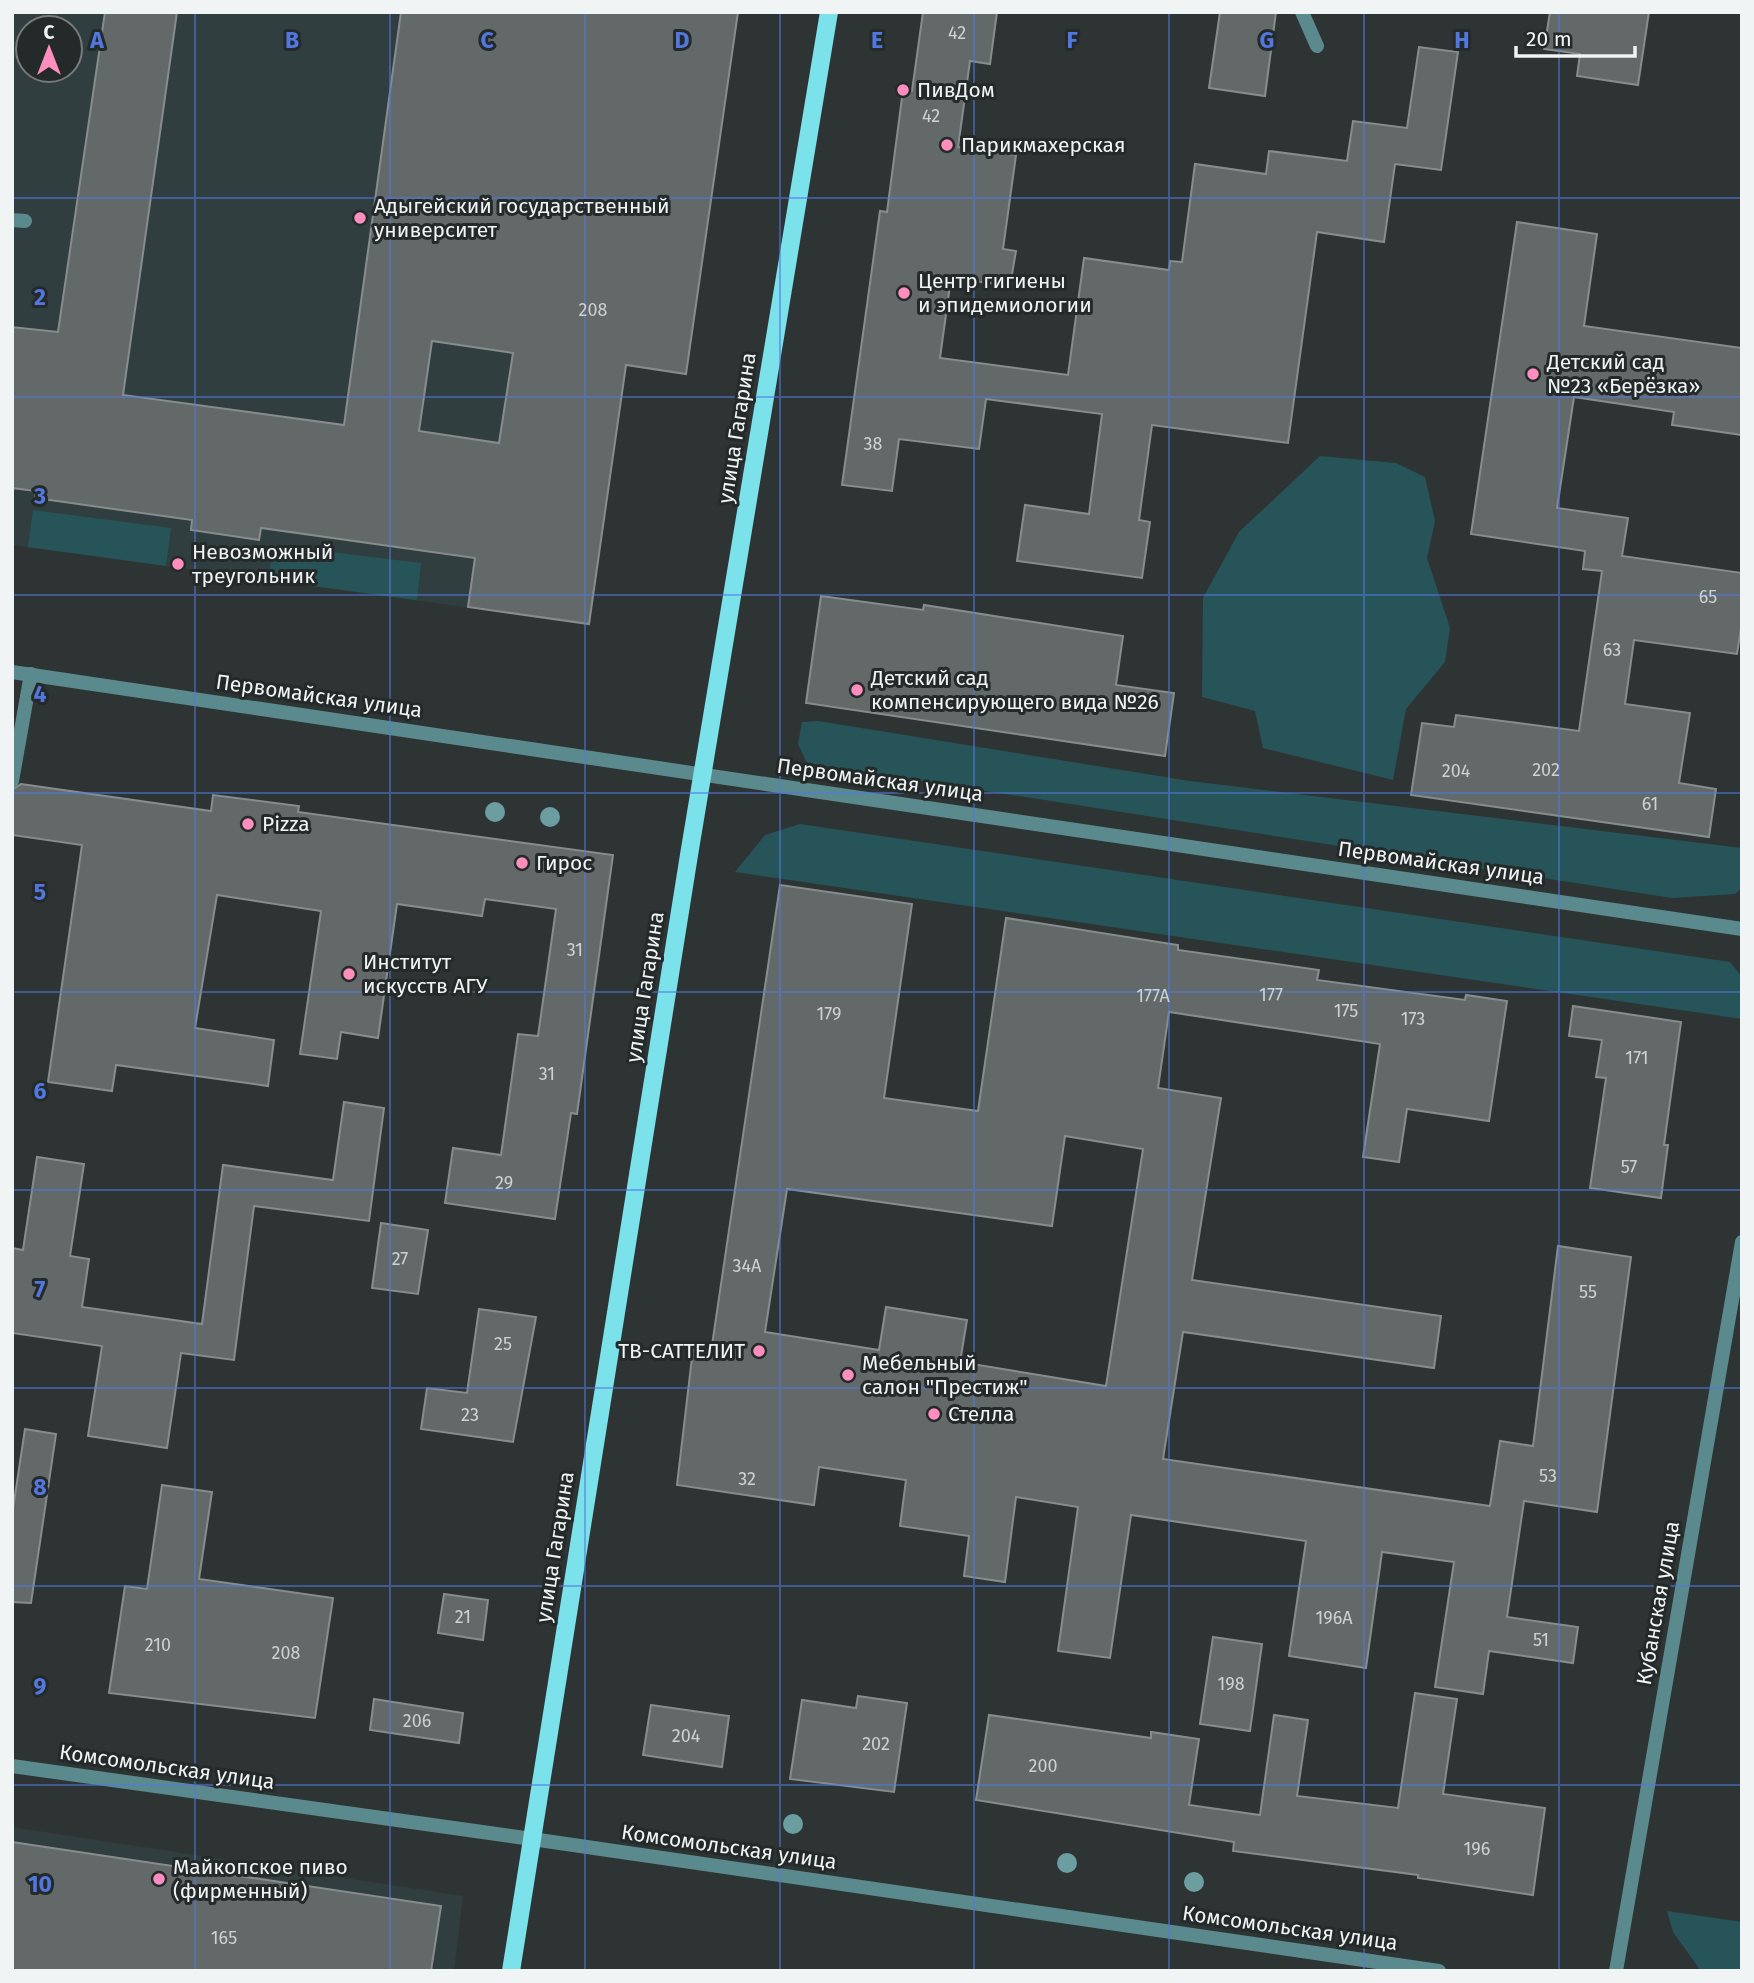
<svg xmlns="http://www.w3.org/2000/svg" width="1754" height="1983" font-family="'Fira Sans',sans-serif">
	<rect width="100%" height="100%" fill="#2e3434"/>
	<path fill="#303e3f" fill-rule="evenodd" d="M12 12H738L686 374 626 366 589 624 12 545ZM28 28H70V70H28Z
		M12 1827 463 1896 454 1971H12Z"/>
	<path fill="#265459" d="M1320 456 1396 463 1425 477 1435 521 1427 558 1450 628 1445 662 1406 709 1393 780 1263 748 1255 711 1202 697 1203 598 1239 532Z
		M33 510 171 528 166 566 28 547Z
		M274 545 421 563 417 600 268 580Z
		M818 721 1190 781 1742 848V888L1735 894 1672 898 807 763 798 744 802 722Z
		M800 824 1730 962 1742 977V1019L735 872 765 835Z
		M1667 1911 1742 1922V1971H1701L1673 1932Z"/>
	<path fill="#636969" stroke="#878d8e" stroke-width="2" fill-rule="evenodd" d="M105 12H177L123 395 344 425 401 12H738L686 374 626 365 589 624 468 607 475 558 261 528 259 540 191 530 192 520 35 498 36 491 12 488V327L58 332ZM432 341 513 353 499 443 419 431Z
		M923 12H997L990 64 970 61 958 147 1016 155 1003 249 1016 251 1010 286 951 278 940 358 1068 375 1084 258 1169 270 1170 261 1182 262 1195 164 1266 174 1269 151 1347 161 1353 121 1407 128 1419 47 1458 52 1441 170 1395 164 1384 242 1317 232 1288 443 1152 425 1139 520 1150 522 1142 578 1017 561 1025 505 1089 514 1102 414 986 399 979 449 899 439 892 491 842 485 880 211 887 212 903 90 912 91Z
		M1220 12H1276L1265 96 1209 88Z
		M1550 12H1649L1638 85 1577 76 1580 54 1544 49Z
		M1517 222 1597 234 1584 326 1742 348V435L1672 425 1674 412 1574 397 1557 508 1628 518 1622 556 1742 573V622L1737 654 1634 640 1625 704 1690 713 1679 783 1716 789 1709 837 1411 795 1422 723 1454 727 1456 715 1579 731 1602 571 1583 569 1585 551 1471 534Z
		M821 596 923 610 924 605 1123 636 1116 685 1174 693 1165 756 806 703Z
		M21 784 211 811 213 795 299 806 298 812 613 855 577 1114 571 1113 555 1219 445 1203 453 1148 501 1155 518 1034 538 1036 556 909 485 899 482 916 397 904 378 1038 341 1032 337 1059 300 1054 321 911 217 895 195 1028 274 1040 268 1086 116 1065 112 1091 48 1082 82 845 12 835V790Z
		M780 885 912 904 884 1098 978 1111 1006 918 1178 945V950L1319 970 1317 980 1465 1000 1466 995 1507 1001 1489 1121 1407 1109 1399 1162 1363 1157 1380 1044 1169 1012 1158 1088 1221 1098 1192 1280 1441 1316 1434 1368 1183 1332 1163 1459 1490 1506 1500 1441 1533 1446 1558 1246 1631 1257 1597 1512 1524 1501 1507 1617 1578 1627 1573 1663 1489 1651 1483 1694 1435 1687 1454 1562 1382 1552 1366 1668 1289 1656 1306 1541 1131 1515 1110 1658 1058 1651 1078 1507 1016 1497 1005 1582 964 1576 969 1536 900 1526 906 1480 819 1467 814 1505 677 1485 693 1349 711 1352ZM1065 1136 1143 1149 1106 1386 960 1362 967 1320 886 1307 879 1350 765 1332 787 1189 1052 1226Z
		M1573 1006 1681 1022 1664 1145H1668L1661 1198 1590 1188 1606 1078 1596 1077 1602 1040 1569 1036Z
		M344 1102 384 1108 369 1221 254 1206 234 1360 181 1353 167 1448 88 1436 102 1346 12 1333V1248L23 1250 37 1157 84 1164 70 1256 89 1259 82 1307 202 1324 223 1165 333 1180Z
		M381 1223 428 1230 418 1294 372 1288Z
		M479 1309 536 1317 513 1442 421 1429 427 1388 467 1393Z
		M25 1429 56 1434 31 1603 12 1602V1515Z
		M162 1485 212 1492 199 1579 333 1598 315 1718 109 1693 125 1586 147 1589Z
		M444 1594 488 1600 483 1640 438 1633Z
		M1213 1637 1262 1644 1250 1731 1200 1724Z
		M1415 1693 1457 1699 1443 1794 1545 1808 1533 1895 1418 1878V1875L1233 1851 1234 1842 976 1800 989 1715 1151 1738V1732L1199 1739 1189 1805 1260 1815 1274 1715 1308 1720 1297 1796 1398 1808Z
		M858 1696 907 1703 894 1792 790 1779 802 1700 856 1708Z
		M374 1699 463 1713 459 1743 370 1730Z
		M651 1705 729 1716 722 1767 643 1755Z
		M12 1842 441 1906 431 1971H12Z"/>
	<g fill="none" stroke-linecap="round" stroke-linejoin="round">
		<path stroke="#5b8a8e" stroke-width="14" d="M1302 12 1317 46
			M12 220 25 221
			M12 781 31 674"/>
		<path stroke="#5b8a8e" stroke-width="14" d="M12 672 1742 929
			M532 1839 1439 1971
			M1616 1971 1742 1242"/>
		<path stroke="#5b8a8e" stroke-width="14" d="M12 1766 532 1839"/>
		<path stroke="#7be1eb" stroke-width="18" d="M511 1971 689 855 829 12"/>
	</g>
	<g fill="#6b9da1">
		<circle cx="495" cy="812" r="10"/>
		<circle cx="550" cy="817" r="10"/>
		<circle cx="793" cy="1824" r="10"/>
		<circle cx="1067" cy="1863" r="10"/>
		<circle cx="1194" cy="1882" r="10"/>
	</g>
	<path fill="none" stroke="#5278df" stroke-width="2" stroke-opacity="0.55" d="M195 12V1971M390 12V1971M585 12V1971M780 12V1971M974 12V1971M1169 12V1971M1364 12V1971M1559 12V1971M12 198H1742M12 397H1742M12 595H1742M12 793H1742M12 992H1742M12 1190H1742M12 1388H1742M12 1586H1742M12 1785H1742"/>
	<g fill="#fd8ebe" stroke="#242a2a" stroke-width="2.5">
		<circle cx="903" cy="90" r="7"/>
		<circle cx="947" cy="145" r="7"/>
		<circle cx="360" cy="218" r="7"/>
		<circle cx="904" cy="293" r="7"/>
		<circle cx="1533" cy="374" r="7"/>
		<circle cx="178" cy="564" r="7"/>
		<circle cx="857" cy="690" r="7"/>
		<circle cx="248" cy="824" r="7"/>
		<circle cx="522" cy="863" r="7"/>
		<circle cx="349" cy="974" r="7"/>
		<circle cx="759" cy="1351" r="7"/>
		<circle cx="848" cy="1375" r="7"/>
		<circle cx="934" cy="1414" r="7"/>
		<circle cx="159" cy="1879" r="7"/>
	</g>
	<g text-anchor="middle" stroke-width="6" stroke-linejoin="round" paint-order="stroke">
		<g font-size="18" fill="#cdd1d1">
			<text x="957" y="39">42</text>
			<text x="931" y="122">42</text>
			<text x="593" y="316">208</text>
			<text x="873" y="450">38</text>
			<text x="1708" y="603">65</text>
			<text x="1612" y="656">63</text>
			<text x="1546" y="776">202</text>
			<text x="1456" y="777">204</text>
			<text x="1650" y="810">61</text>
			<text x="575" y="956">31</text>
			<text x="1271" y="1001">177</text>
			<text x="1153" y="1002">177А</text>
			<text x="1346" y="1017">175</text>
			<text x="829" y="1020">179</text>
			<text x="1413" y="1025">173</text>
			<text x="1637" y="1064">171</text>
			<text x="547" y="1080">31</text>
			<text x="1629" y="1173">57</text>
			<text x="504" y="1189">29</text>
			<text x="400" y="1265">27</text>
			<text x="747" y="1272">34А</text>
			<text x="1588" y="1298">55</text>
			<text x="503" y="1350">25</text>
			<text x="470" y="1421">23</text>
			<text x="1548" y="1482">53</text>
			<text x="747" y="1485">32</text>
			<text x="463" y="1623">21</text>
			<text x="1334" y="1624">196А</text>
			<text x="1541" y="1646">51</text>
			<text x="158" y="1651">210</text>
			<text x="286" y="1659">208</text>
			<text x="1231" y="1690">198</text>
			<text x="417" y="1727">206</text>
			<text x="686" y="1742">204</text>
			<text x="876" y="1750">202</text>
			<text x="1043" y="1772">200</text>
			<text x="1477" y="1855">196</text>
			<text x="224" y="1944">165</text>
		</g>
		<g font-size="21" fill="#f0f4f4" stroke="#242a2a" text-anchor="start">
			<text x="917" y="97">ПивДом</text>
			<text x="961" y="152">Парикмахерская</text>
			<text x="374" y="213">Адыгейский государственный<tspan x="374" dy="24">университет</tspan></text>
			<text x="918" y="288">Центр гигиены<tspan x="918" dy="24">и эпидемиологии</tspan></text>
			<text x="1547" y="369">Детский сад<tspan x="1547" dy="24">№23 «Берёзка»</tspan></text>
			<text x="192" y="559">Невозможный<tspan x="192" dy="24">треугольник</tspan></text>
			<text x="871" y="685">Детский сад<tspan x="871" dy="24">компенсирующего вида №26</tspan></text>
			<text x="262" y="831">Pizza</text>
			<text x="536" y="870">Гирос</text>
			<text x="363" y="969">Институт<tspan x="363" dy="24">искусств АГУ</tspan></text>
			<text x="745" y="1358" text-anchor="end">ТВ-САТТЕЛИТ</text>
			<text x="862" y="1370">Мебельный<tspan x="862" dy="24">салон "Престиж"</tspan></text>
			<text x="948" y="1421">Стелла</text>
			<text x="173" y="1874">Майкопское пиво<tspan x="173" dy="24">(фирменный)</tspan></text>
		</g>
		<g font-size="21" fill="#f0f4f4" stroke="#242a2a">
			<text transform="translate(737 428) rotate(-81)" y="7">улица Гагарина</text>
			<text transform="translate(319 696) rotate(8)" y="7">Первомайская улица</text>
			<text transform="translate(880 780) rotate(8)" y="7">Первомайская улица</text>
			<text transform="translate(1441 863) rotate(8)" y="7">Первомайская улица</text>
			<text transform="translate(645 987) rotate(-81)" y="7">улица Гагарина</text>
			<text transform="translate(555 1547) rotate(-81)" y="7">улица Гагарина</text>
			<text transform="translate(1658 1603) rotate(-80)" y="7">Кубанская улица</text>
			<text transform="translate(167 1767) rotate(8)" y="7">Комсомольская улица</text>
			<text transform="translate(729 1847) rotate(8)" y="7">Комсомольская улица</text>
			<text transform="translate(1290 1928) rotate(8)" y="7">Комсомольская улица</text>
		</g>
	</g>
	<g font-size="23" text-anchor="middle" font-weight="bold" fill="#5278df" stroke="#242a2a" stroke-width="6" stroke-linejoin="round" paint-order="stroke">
		<text x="97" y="48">A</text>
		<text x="292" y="48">B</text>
		<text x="487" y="48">C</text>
		<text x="682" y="48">D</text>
		<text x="877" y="48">E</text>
		<text x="1072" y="48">F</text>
		<text x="1267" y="48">G</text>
		<text x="1462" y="48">H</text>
		<text x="40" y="305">2</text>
		<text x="40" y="504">3</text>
		<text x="40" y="702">4</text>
		<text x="40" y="900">5</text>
		<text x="40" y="1099">6</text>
		<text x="40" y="1297">7</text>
		<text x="40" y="1495">8</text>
		<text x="40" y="1694">9</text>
		<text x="40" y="1892">10</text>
	</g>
	<rect width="1754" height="1983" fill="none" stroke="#f0f4f4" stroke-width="28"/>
	<g transform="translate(49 49)"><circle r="33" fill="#242a2a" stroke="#767b7b" stroke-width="2"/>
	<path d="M0-5L12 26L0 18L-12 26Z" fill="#fd8ebe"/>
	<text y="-10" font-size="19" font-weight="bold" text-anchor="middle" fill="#f0f4f4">С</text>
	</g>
	<path d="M1516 46v10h119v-10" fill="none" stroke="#f0f4f4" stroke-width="3.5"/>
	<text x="1526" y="46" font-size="21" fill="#f0f4f4" stroke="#242a2a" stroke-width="5" paint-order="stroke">20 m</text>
</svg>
